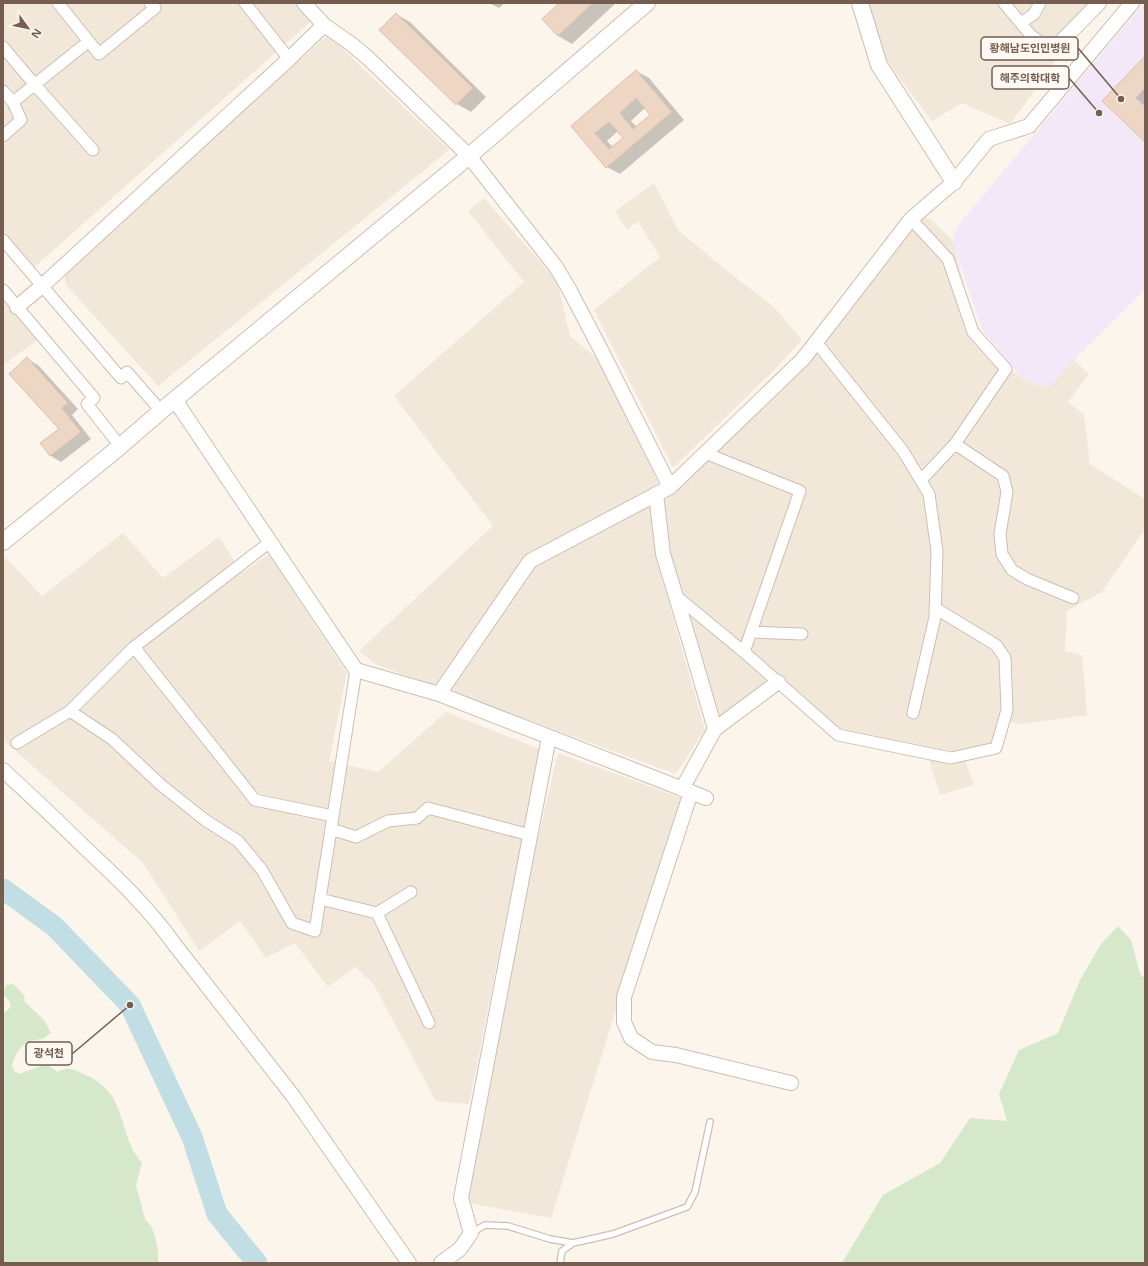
<svg xmlns="http://www.w3.org/2000/svg" width="1148" height="1266" font-family="'Noto Sans','Noto Sans KR',sans-serif">
	<rect width="100%" height="100%" fill="#fbf5ec"/>
	<path fill="#f2e8da" d="M3 3H294L310 22 31 270 3 237Z
		M869 3H1092L1073 24 1053 65 1010 124 962 103 932 121 885 59Z
		M328 35 449 150 158 386 65 284V269Z
		M654 183 678 230 727 271 774 307 802 340 773 371 673 468 594 310 660 257 638 221 627 230 615 211Z
		M484 198 557 281 570 336 606 366 659 485 651 490 655 554 705 730 676 774 377 665 359 651 493 526 394 396 524 282 468 211Z
		M919 217 930 219 953 240 978 344 1023 379 1047 388 1074 360 1089 374 1068 402 1084 415 1090 464 1145 499V529L1102 592 1067 611 1065 651 1082 655 1087 715 1021 724 997 720 992 744 961 750 974 785 940 795 926 749 842 730 776 675 716 719 669 557 662 497 806 364Z
		M3 281 47 333 3 365Z
		M123 533 163 578 219 537 242 573 269 554 347 673 329 761 378 772 446 712 540 749 469 1104 436 1101 373 983 355 967 328 987 295 943 266 958 240 921 199 951 144 864 3 740V559L5 557 42 596Z
		M558 753 682 798 551 1218 453 1200Z"/>
	<path fill="#f2e8f8" d="M1144 3 1145 290 1074 360 1048 388 1023 379 982 330 954 245 953 235 960 223Z"/>
	<path fill="#d6e8ca" d="M1118 926 1131 940 1140 974 1145 978V1263H842L883 1195 940 1163 970 1118 1007 1121 999 1094 1019 1050 1058 1033 1080 980 1101 944Z
		M13 984 24 995 25 1002 44 1020 51 1033 43 1039C24 1040 17 1048 12 1066L14 1071 19 1074 46 1064 58 1072C68 1066 74 1069 83 1074 86 1076 89 1076 92 1078 98 1081 108 1090 112 1096 125 1118 125 1144 142 1163L136 1185 145 1219 151 1226 155 1236 158 1250V1263H3V1049H4L3 1013 6 1012 11 1006 9 1001 3 994 6 985Z"/>
	<path fill="#0003" fill-rule="evenodd" d="M489 3H505L499 8Z
		M560 3H616L572 44 558 36Z
		M396 14 410 22 486 97 471 112 457 104Z
		M1145 58V141L1103 101Z
		M636 71 649 78 684 120 620 174 607 167 572 126ZM645 108 651 115 637 127 631 121ZM618 131 624 138 613 147 607 141Z
		M27 359 38 365 78 409 72 415 91 439 61 462 51 456 41 443 60 429Z"/>
	<g fill="none" stroke-linecap="round" stroke-linejoin="round">
		<path stroke="#c1dee4" stroke-width="21" d="M3 889 54 926 130 1005 192 1137 217 1214 257 1263"/>
	</g>
	<path fill="#eed6c5" stroke="#e0bea7" fill-rule="evenodd" d="M559 3H593L558 36 542 19Z
		M396 13 473 88 456 105 379 30Z
		M1145 56V88L1136 98 1145 106V142L1102 101Z
		M636 70 672 112 606 168 571 126ZM636 98 650 115 633 129 620 113ZM609 122 623 138 609 149 595 133Z
		M27 357 68 403 62 408 81 432 50 456 40 443 59 429 9 374Z"/>
	<g fill="none" stroke-linecap="round" stroke-linejoin="round">
		<defs>
			<path id="service" d="M471 1233 485 1225 508 1226 550 1239 573 1243
				M560 1263 562 1251 573 1243 613 1234 687 1207 695 1192 710 1122"/>
			<path id="minor" d="M58 3 99 54 155 8 150 3
				M245 3 289 59
				M1004 3 1034 39
				M1021 23 1034 14 1040 3
				M3 47 35 85 93 150
				M3 91 13 102 21 120 3 136
				M13 102 89 41
				M911 219 948 259 973 332 1006 369 955 444 921 480
				M3 240 121 378 127 372 161 411
				M3 290 94 398 87 404 120 446
				M816 342 903 451 929 494 937 551 935 617 913 713
				M955 444 1003 476 1007 492 1000 534 1002 554 1012 570 1027 579 1073 598
				M676 596 744 652 800 491 705 453
				M751 632 802 634
				M134 647 255 800 333 816
				M744 652 838 735 951 758 996 748 1007 710 1005 658 996 645 935 608
				M70 711 112 739 161 785 205 820 238 841 262 870 292 923 315 931 356 670
				M17 743 70 711 134 647 270 542
				M331 829 356 837 388 821 417 818 428 808 530 835
				M320 899 377 913 411 892
				M377 913 429 1023"/>
			<path id="tertiary" d="M304 3 324 25 350 43 368 58 469 156 556 267 569 289 601 350 670 487
				M1034 39 1050 53 1099 3
				M17 307 42 286 289 59 324 25
				M175 400 356 670 439 694 530 561 670 487 803 359 911 219 954 182 989 139 1029 126 1132 3
				M656 494 663 554 690 643 715 729 682 789
				M439 694 706 798
				M715 729 778 682
				M3 770C30 795 57 820 83 846 116 877 148 907 175 945L293 1096 409 1263
				M691 792 624 997V1022L631 1038 652 1052 676 1055 791 1083
				M441 1263 460 1249 471 1233 461 1198 549 737"/>
			<path id="secondary" d="M860 3 879 65 954 182
				M3 542 117 449 161 411 469 156 647 3"/>
		</defs>
		<use href="#service" stroke="#cdbeb2" stroke-width="8"/>
		<use href="#minor" stroke="#cdbeb2" stroke-width="13"/>
		<use href="#tertiary" stroke="#cdbeb2" stroke-width="16"/>
		<use href="#secondary" stroke="#cfbeb0" stroke-width="18"/>
		<use href="#service" stroke="#fff" stroke-width="5.5"/>
		<use href="#minor" stroke="#fff" stroke-width="11"/>
		<use href="#tertiary" stroke="#fff" stroke-width="14"/>
		<use href="#secondary" stroke="#fff" stroke-width="16"/>
	</g>
	<path fill="none" stroke="#755e50" stroke-width="1.5" d="M1121 99L1078 48M1099 113L1069 78M130 1005L72 1054"/>
	<g fill="#755e50" stroke="#fef9f2" stroke-width="1.5">
		<circle cx="1121" cy="99" r="4"/>
		<circle cx="1099" cy="113" r="4"/>
		<circle cx="130" cy="1005" r="4"/>
	</g>
	<g fill="#fef9f2" stroke="#755e50" stroke-width="1.5">
		<rect x="981" y="37" width="97" height="23" rx="4"/>
		<rect x="992" y="66" width="77" height="23" rx="4"/>
		<rect x="26" y="1042" width="46" height="23" rx="4"/>
	</g>
	<g font-size="11" text-anchor="middle" font-weight="bold" fill="#755e50">
		<text x="1030" y="52">황해남도인민병원</text>
		<text x="1030" y="82">해주의학대학</text>
		<text x="49" y="1057">광석천</text>
	</g>
	<rect width="1148" height="1266" fill="none" stroke="#755e50" stroke-width="8"/>
	<g transform="translate(28 28) rotate(123)" stroke="#fef9f2" stroke-width="3" paint-order="stroke">
	<path d="M0-3L7 15L0 10L-7 15Z" fill="#755e50"/>
	<text y="-6" font-size="11" font-weight="bold" text-anchor="middle" fill="#755e50">N</text>
	</g>
</svg>
